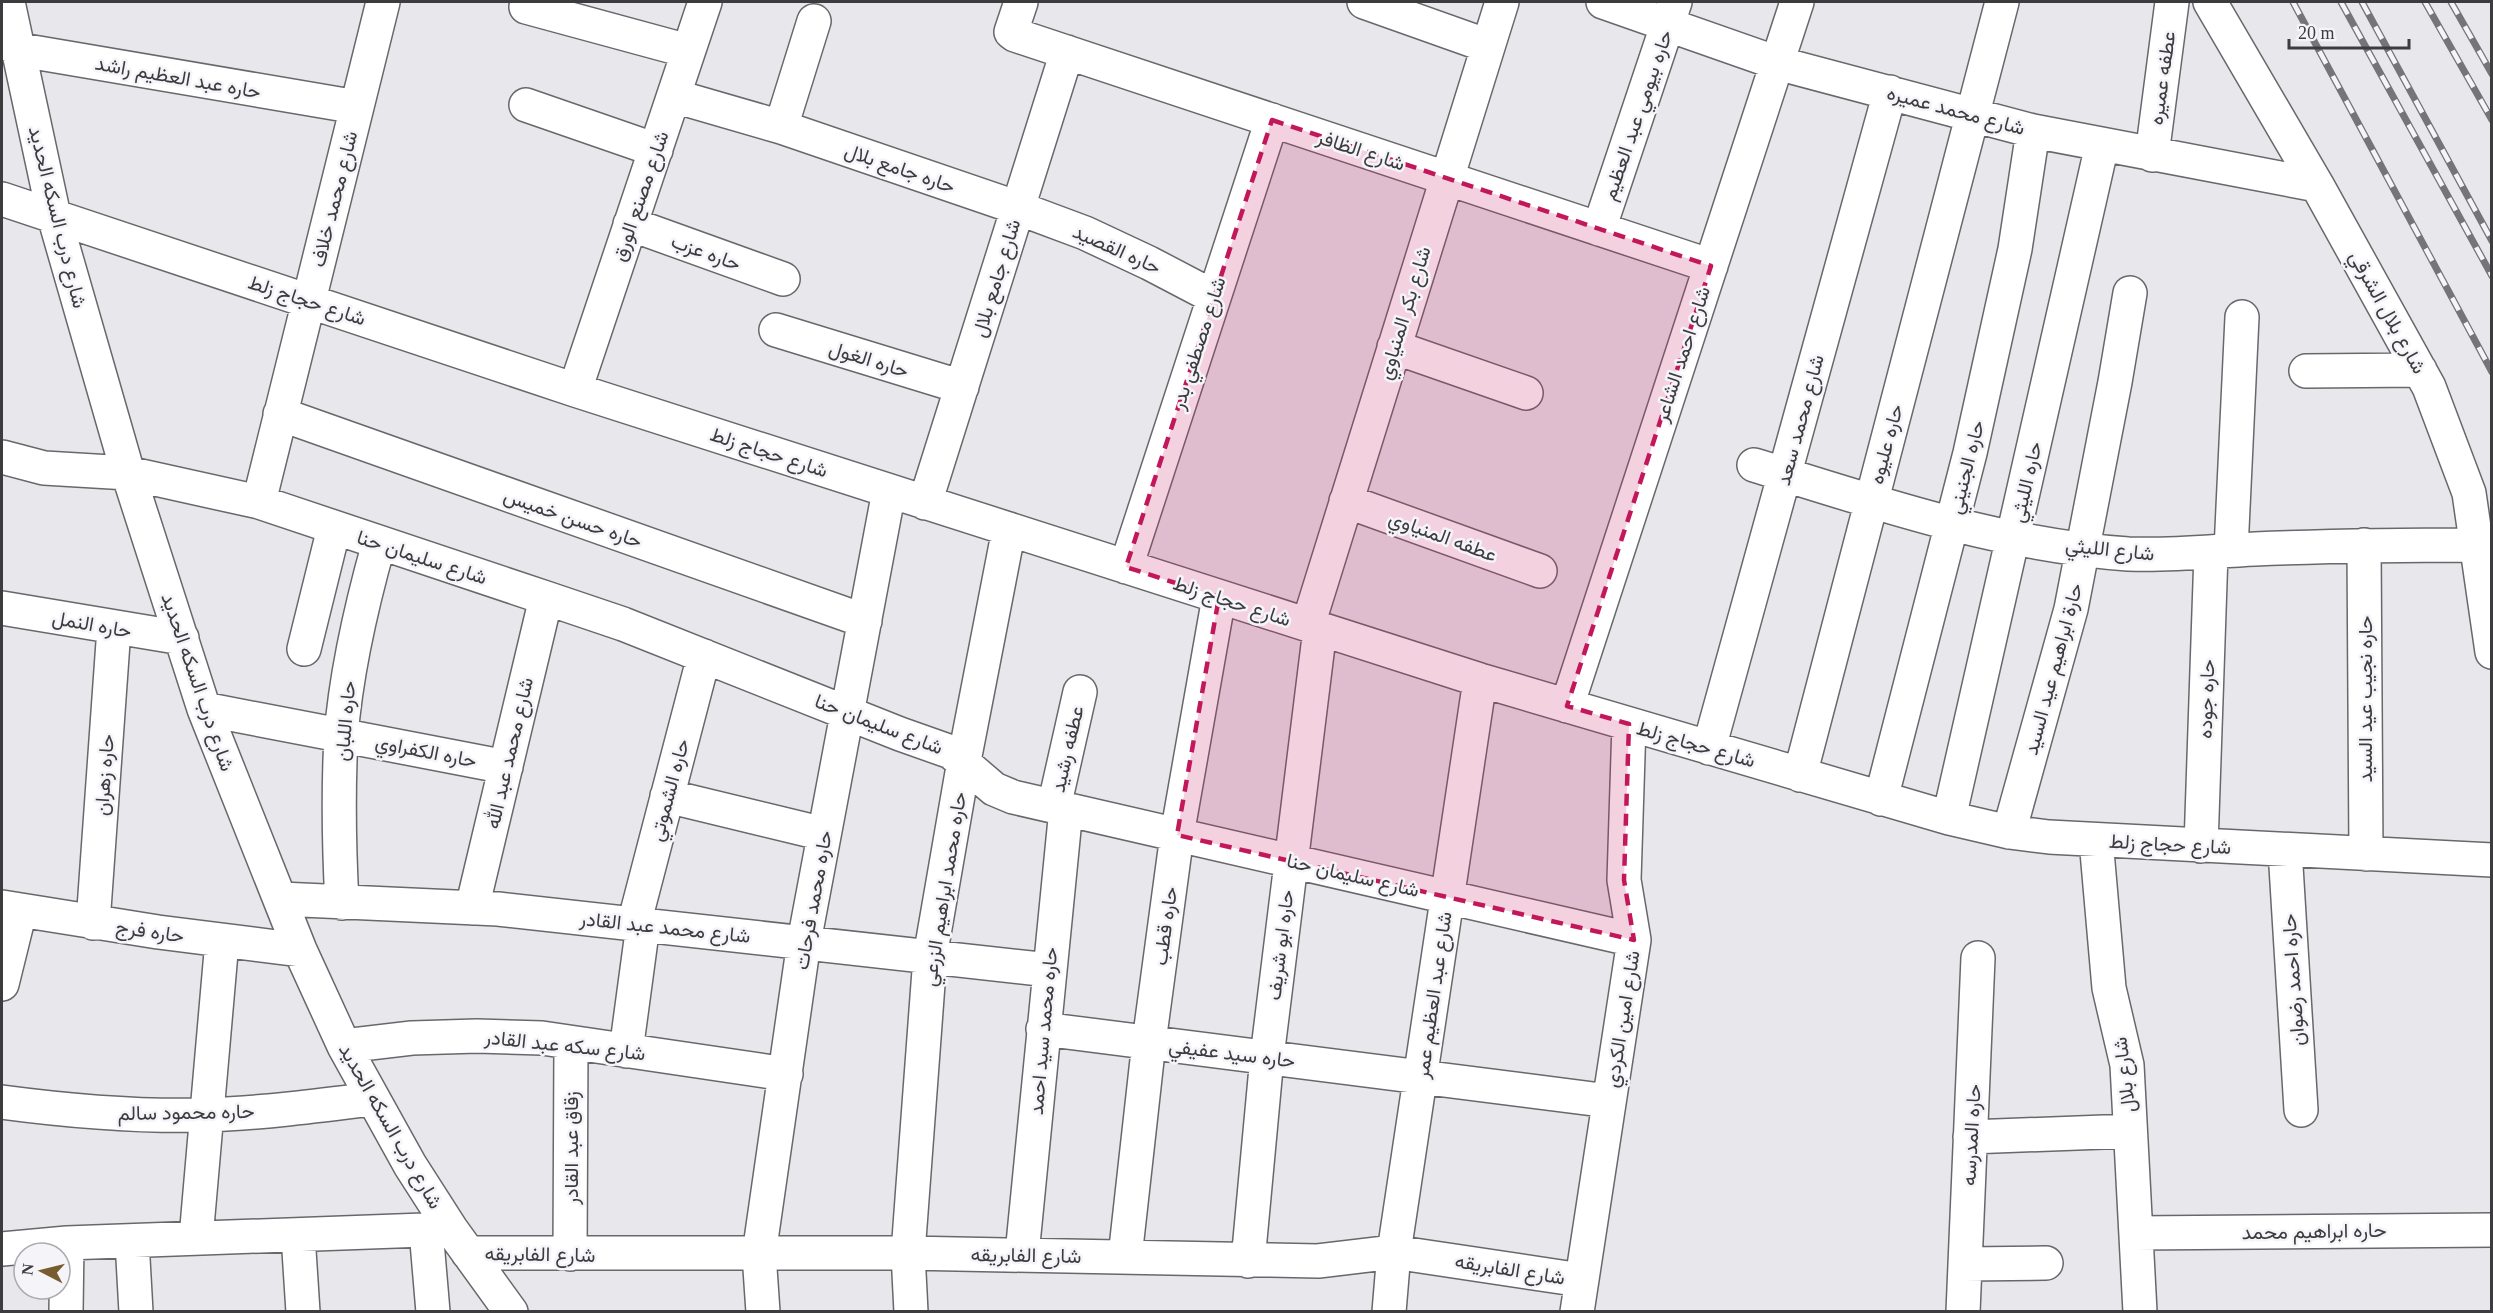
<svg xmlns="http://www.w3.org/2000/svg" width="2493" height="1313" font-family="'Times New Roman',Vazirmatn,serif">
	<rect width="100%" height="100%" fill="#e8e7ec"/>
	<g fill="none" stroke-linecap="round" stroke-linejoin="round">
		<defs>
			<path id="street" d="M8 2 54 216 128 473 204 709 300 950 344 1046 410 1165 451 1229 511 1312
				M1021 2 1011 32 1015 35 1711 266
				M1364 2 1488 46
				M1603 2 1777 63 2033 131 2317 185
				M2210 2 2317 185 2429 387 2469 493 2492 652
				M526 7 688 51
				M3 42 21 50 357 107
				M674 96 781 127 1018 208 1085 233 1149 263 1212 296
				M526 105 656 150
				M781 127 814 21
				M2152 155 2172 2
				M2 199 575 390 1480 680 1949 818 2009 832 2049 837 2492 860
				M630 224 783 279
				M1599 229 1675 2
				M776 330 962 387
				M1394 347 1526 393
				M2306 371 2420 370
				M575 390 705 2
				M280 414 865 621
				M2 457 44 468 128 473 259 502 546 598 623 624 900 734 951 752 994 789 1013 797 1634 940
				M1754 465C1876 503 2000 545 2128 554 2171 556 2212 551 2255 549 2329 546 2402 545 2476 545
				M1346 501 1540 571
				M259 502 383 2
				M925 503 1067 52
				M2364 545 2366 854
				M2231 550 2242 317
				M1126 567 1272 120
				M2 608 182 638
				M1308 625 1502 2
				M304 649 334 528
				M1567 706 1797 2
				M204 709 506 767
				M1709 748 1890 92
				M1800 775 2002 2
				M667 796 824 834
				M1881 799 1970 453 2015 249 2033 131
				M1054 807 1080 692
				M1949 818 2102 145
				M2009 832 2071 609 2115 382 2130 293
				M2096 840 2109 988 2127 1065 2140 1312
				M2201 846 2211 553
				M2285 850 2301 1110
				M281 899 498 909 1049 970
				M342 903C339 847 338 793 341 737 346 671 361 607 379 543
				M2 907 158 932 300 950
				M472 908 546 598
				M93 923 114 628
				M634 924 704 656
				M2 984 20 911
				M1043 1029 1609 1101
				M344 1046 412 1038 477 1036 542 1038 786 1074
				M626 1051 643 925
				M2 1102C70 1111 138 1117 207 1115 262 1113 317 1106 371 1099
				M1970 1137 2130 1131
				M426 1230 433 1312
				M2136 1233 2492 1230
				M298 1235 303 1312
				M196 1238 222 941
				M132 1241 136 1312
				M2 1249 67 1243 451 1229
				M468 1253H908L1318 1261 1394 1252 1581 1280
				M570 1254 571 1043
				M1022 1254 1066 809
				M1125 1257 1149 1042 1177 835 1219 597
				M1248 1261 1267 1057 1320 629
				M1965 1264 2046 1263
				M66 1312 67 1243
				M763 1312 759 1254 804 942 889 491
				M911 1312 908 1253 930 957 964 761 1009 529
				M1389 1312 1394 1252 1480 680
				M1577 1312 1634 940 1624 880 1629 724
				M1963 1312 1978 958"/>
		</defs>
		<use href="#street" stroke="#68686c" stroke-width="36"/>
		<use href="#street" stroke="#fff" stroke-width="33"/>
		<defs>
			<path id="rail" d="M2293 2 2492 372
				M2341 2 2492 276
				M2362 2 2492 241
				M2425 2 2492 120
				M2451 2 2492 74"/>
		</defs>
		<use href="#rail" stroke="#757477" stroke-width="7"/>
		<use href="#rail" stroke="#f5f4f9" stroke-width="4.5" stroke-dasharray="14" stroke-linecap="butt"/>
	</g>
	<path fill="#c2185b" fill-opacity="0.2" stroke="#c2185b" stroke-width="4.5" stroke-dasharray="12 8" stroke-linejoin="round" d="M1272 120 1711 266 1567 706 1629 724 1624 880 1634 940 1177 835 1219 597 1126 567Z"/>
	<g text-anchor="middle" stroke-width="5" stroke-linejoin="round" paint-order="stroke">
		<g font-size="20" fill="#3c3c3e" stroke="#f5f4f9">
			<text transform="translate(178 77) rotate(10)" y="7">حاره عبد العظيم راشد</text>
			<text transform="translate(2162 78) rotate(-82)" y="7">عطفه عميره</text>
			<text transform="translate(1956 110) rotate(15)" y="7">شارع محمد عميره</text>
			<text transform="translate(1637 115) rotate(-71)" y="7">حاره بيومي عبد العظيم</text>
			<text transform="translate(1361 150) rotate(18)" y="7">شارع الظافر</text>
			<text transform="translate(900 168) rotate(19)" y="7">حاره جامع بلال</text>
			<text transform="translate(640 196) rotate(-71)" y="7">شارع مصنع الورق</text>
			<text transform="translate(334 199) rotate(-76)" y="7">شارع محمد خلاف</text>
			<text transform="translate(58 217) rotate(76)" y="7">شارع درب السكه الحديد</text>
			<text transform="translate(1117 249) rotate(24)" y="7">حاره القصيد</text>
			<text transform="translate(706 252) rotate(20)" y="7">حاره عزب</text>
			<text transform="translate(996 278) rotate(-73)" y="7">شارع جامع بلال</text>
			<text transform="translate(307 300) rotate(18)" y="7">شارع حجاج زلط</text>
			<text transform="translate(2388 312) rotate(61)" y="7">شارع بلال الشرقي</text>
			<text transform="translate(1404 313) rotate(-73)" y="7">شارع بكر المنياوي</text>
			<text transform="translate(1198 343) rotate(-72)" y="7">شارع مصطفي بدر</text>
			<text transform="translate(1682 354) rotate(-72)" y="7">شارع احمد الشاعر</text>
			<text transform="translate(869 359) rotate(17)" y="7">حاره الغول</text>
			<text transform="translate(1800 420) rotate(-75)" y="7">شارع محمد سعد</text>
			<text transform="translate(1886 444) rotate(-75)" y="7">حاره عليوه</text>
			<text transform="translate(769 452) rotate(18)" y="7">شارع حجاج زلط</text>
			<text transform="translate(1966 467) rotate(-76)" y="7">حاره الجنيني</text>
			<text transform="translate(2026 482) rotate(-77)" y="7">حاره الليثي</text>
			<text transform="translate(573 518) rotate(19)" y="7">حاره حسن خميس</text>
			<text transform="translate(1443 536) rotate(20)" y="7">عطفه المنياوي</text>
			<text transform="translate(2110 549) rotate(6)" y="7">شارع الليثي</text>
			<text transform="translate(422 557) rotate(18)" y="7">شارع سليمان حنا</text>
			<text transform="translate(1232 601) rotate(18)" y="7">شارع حجاج زلط</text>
			<text transform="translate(92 624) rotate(10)" y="7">حاره النمل</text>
			<text transform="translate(2053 669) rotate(-75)" y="7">حارة ابراهيم عيد السيد</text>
			<text transform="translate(198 682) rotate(71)" y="7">شارع درب السكه الحديد</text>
			<text transform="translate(2206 699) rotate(-88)" y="7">حاره جوده</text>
			<text transform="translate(2365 699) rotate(-90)" y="7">حاره نجيب عيد السيد</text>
			<text transform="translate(345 721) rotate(-85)" y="7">حاره اللبان</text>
			<text transform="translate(879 724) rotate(21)" y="7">شارع سليمان حنا</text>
			<text transform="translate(1696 744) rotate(16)" y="7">شارع حجاج زلط</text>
			<text transform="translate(1067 749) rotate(-77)" y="7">عطفه رشيد</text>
			<text transform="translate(426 751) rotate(11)" y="7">حاره الكفراوي</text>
			<text transform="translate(509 753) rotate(-77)" y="7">شارع محمد عبد الله</text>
			<text transform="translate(104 775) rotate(-86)" y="7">حاره زهران</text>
			<text transform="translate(669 790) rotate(-75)" y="7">حاره الشموتي</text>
			<text transform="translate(2170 844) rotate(3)" y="7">شارع حجاج زلط</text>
			<text transform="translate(1353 875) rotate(13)" y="7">شارع سليمان حنا</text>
			<text transform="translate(944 889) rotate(-81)" y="7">حاره محمد ابراهيم الزرعي</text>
			<text transform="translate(813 900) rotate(-80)" y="7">حاره محمد فرحات</text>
			<text transform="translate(1165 926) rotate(-82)" y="7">حاره قطب</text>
			<text transform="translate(665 927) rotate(6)" y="7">شارع محمد عبد القادر</text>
			<text transform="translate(150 931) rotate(8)" y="7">حاره فرج</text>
			<text transform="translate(1280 945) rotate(-83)" y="7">حاره ابو شريف</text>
			<text transform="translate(2293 980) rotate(-94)" y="7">حاره احمد رضوان</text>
			<text transform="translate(1433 995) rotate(-82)" y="7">شارع عبد العظيم عمر</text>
			<text transform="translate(1622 1019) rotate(-81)" y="7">شارع امين الكردي</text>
			<text transform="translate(1043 1031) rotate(-85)" y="7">حاره محمد سيد احمد</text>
			<text transform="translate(565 1045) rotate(6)" y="7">شارع سكه عبد القادر</text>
			<text transform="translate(1232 1053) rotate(7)" y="7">حاره سيد عفيفي</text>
			<text transform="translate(2124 1075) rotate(-97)" y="7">شارع بلال</text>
			<text transform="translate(186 1112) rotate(-1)" y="7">حاره محمود سالم</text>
			<text transform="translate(391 1126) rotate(60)" y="7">شارع درب السكه الحديد</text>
			<text transform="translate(1971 1135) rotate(-87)" y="7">حاره المدرسه</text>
			<text transform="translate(571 1148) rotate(-90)" y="7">زقاق عبد القادر</text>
			<text transform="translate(2314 1231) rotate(-1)" y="7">حاره ابراهيم محمد</text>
			<text transform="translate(540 1254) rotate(1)" y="7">شارع الفابريقه</text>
			<text transform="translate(1026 1255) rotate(1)" y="7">شارع الفابريقه</text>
			<text transform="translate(1510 1269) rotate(9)" y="7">شارع الفابريقه</text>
		</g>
	</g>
	<rect width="2493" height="1313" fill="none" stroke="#3c3c3e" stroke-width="6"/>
	<g transform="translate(42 1271) rotate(277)"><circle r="28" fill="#f5f4f9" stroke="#abaaae" stroke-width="1.5"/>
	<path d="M0-4.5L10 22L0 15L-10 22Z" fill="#775c2f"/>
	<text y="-9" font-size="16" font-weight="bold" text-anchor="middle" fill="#3c3c3e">N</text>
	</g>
	<path d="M2289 39v9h120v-9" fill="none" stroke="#3c3c3e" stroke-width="3"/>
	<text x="2298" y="39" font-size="18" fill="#3c3c3e" stroke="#f5f4f9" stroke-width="4.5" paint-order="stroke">20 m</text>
</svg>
